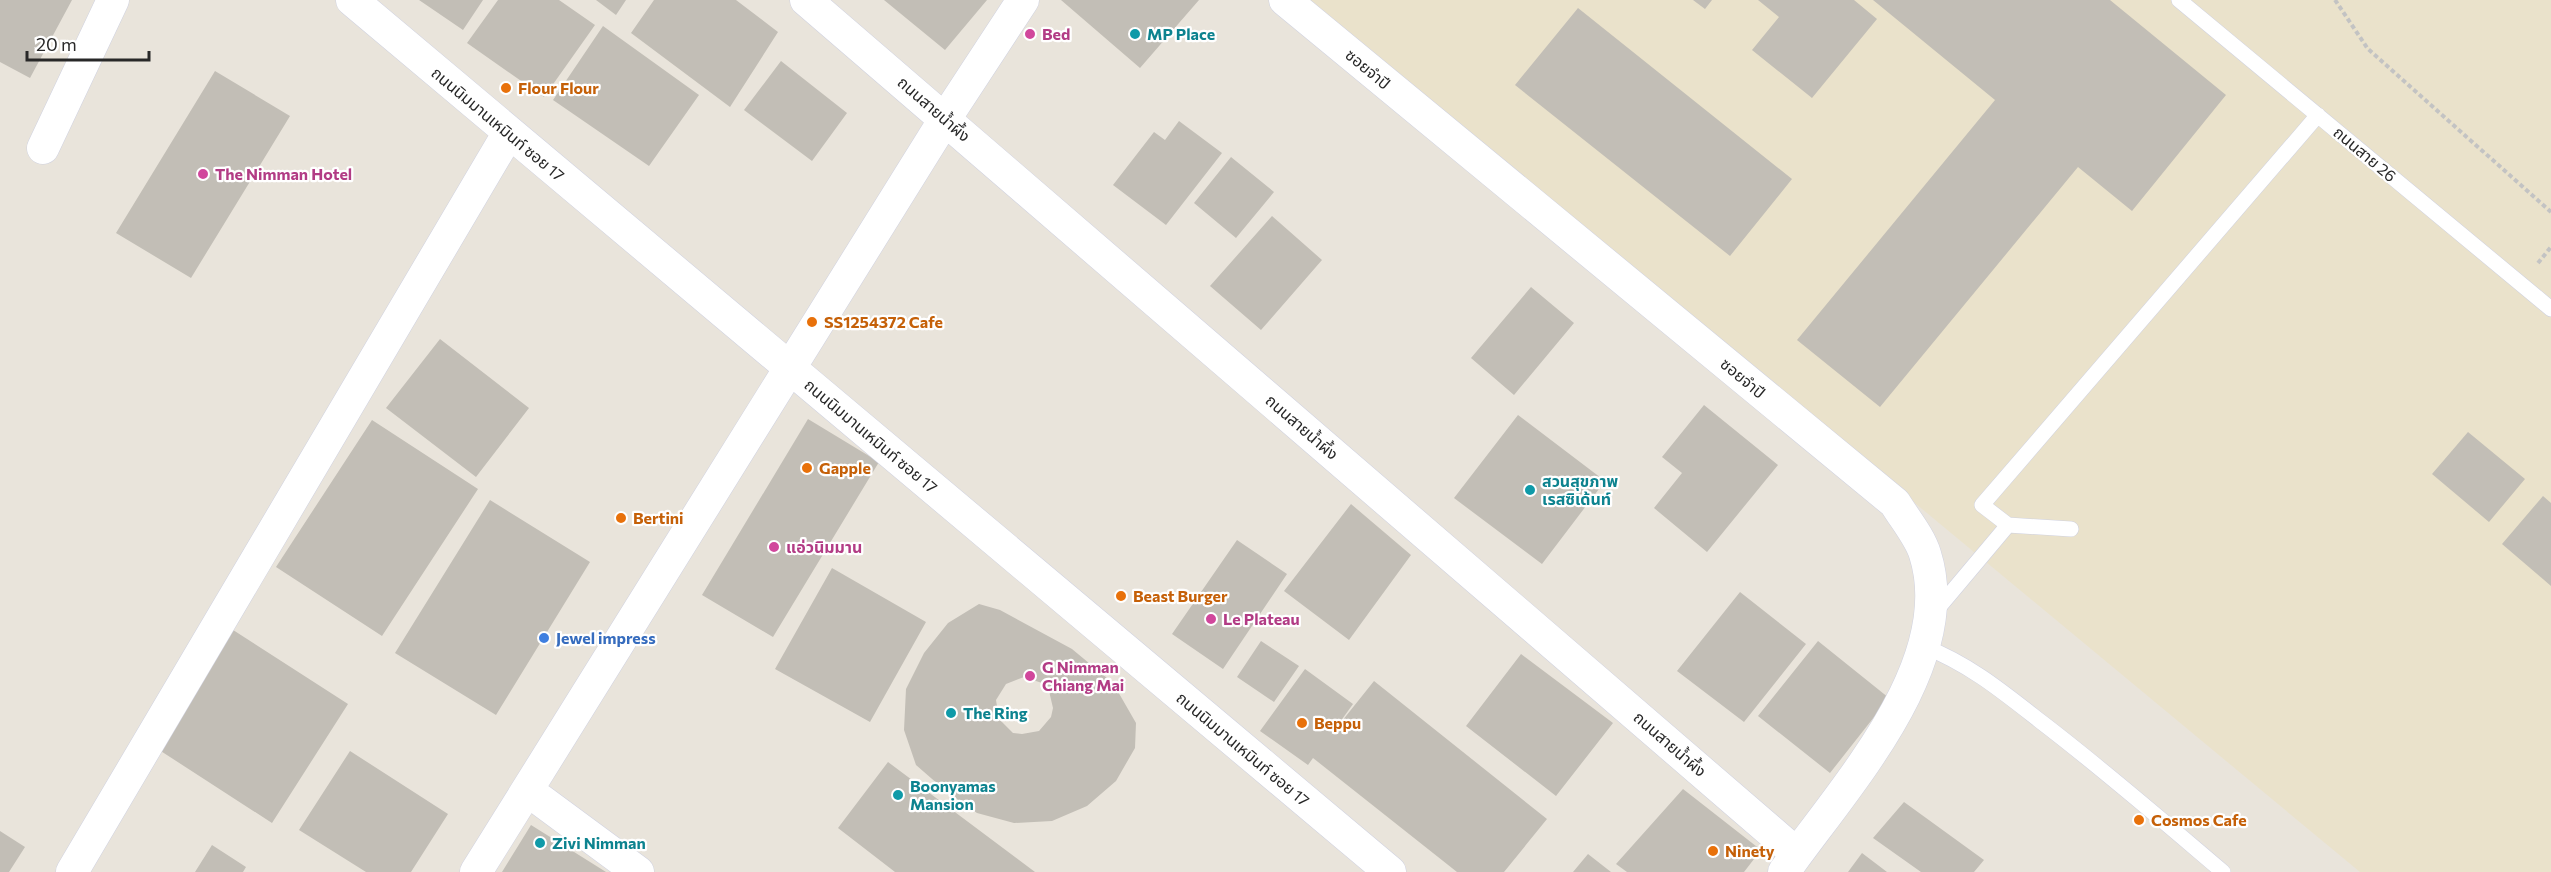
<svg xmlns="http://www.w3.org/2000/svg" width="2551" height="872" font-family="Commissioner,'Noto Sans Thai',sans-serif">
	<rect width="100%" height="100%" fill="#e9e4db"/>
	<path fill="#eae2cb" d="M1308 0H2551V872H2360Z"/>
	<path fill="#c2beb6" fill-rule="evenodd" d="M0 0H72L30 78 0 62Z
		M419 0H483L463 30Z
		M498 0H559L595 25 544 97 467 43Z
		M596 0H626L616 15Z
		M654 0H736L778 32 730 107 631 33Z
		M884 0H987L945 50Z
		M1061 0H1199L1140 68Z
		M1693 0H1712L1705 9Z
		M1758 0H1854L1877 19 1812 98 1752 50 1779 17Z
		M1873 0H2110L2226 95 2132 211 2078 167 1880 407 1797 340 1995 100Z
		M1578 8 1792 179 1730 256 1515 85Z
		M603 26 699 95 649 166 553 100Z
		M781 61 847 113 812 161 744 110Z
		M215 71 290 116 191 278 116 233Z
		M1179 121 1222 153 1166 225 1113 185 1154 132 1165 140Z
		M1231 157 1274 192 1236 238 1194 203Z
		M1272 216 1322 260 1261 330 1210 286Z
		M1531 287 1574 323 1514 395 1471 358Z
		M440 339 529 408 476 477 386 408Z
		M1704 405 1778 465 1707 552 1654 508 1682 473 1662 457Z
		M1518 415 1605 481 1542 564 1454 498Z
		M808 419 879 462 773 637 702 595Z
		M372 420 478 489 382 636 276 567Z
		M2468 432 2525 479 2489 522 2432 474Z
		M2543 496 2551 503V586L2502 544Z
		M490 500 590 562 496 715 395 653Z
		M1351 504 1411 555 1349 640 1284 591Z
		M1237 540 1287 574 1223 669 1172 634Z
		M832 568 926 622 870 722 775 669Z
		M1740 592 1806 644 1744 722 1677 671Z
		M979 604 1000 610 1072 649 1113 683 1136 723 1135 748 1116 781 1087 806 1052 821 1014 823 977 813 947 792 916 765 904 730 906 689 924 653 948 623ZM1024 677 1042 683 1049 691 1053 708 1051 717 1039 731 1022 734 1013 733 999 719 996 700 1006 684Z
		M230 628 348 704 272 823 153 746Z
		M1261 641 1299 666 1274 702 1237 677Z
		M1818 641 1889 698 1830 773 1758 716Z
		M1521 654 1613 723 1556 796 1466 726Z
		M1305 669 1353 704 1330 736 1374 681 1547 819 1504 872H1457L1313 758 1308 765 1260 731Z
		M350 751 448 814 411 872H366L299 830Z
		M888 762 1035 872H895L838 828Z
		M1683 789 1761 850 1744 872H1627L1616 864Z
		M1904 802 1984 860 1974 872H1921L1873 838Z
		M531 825 606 872H502Z
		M0 831 25 847 9 872H0Z
		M212 845 246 867 243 872H195Z
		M1862 853 1887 872H1848Z
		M1588 854 1611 872H1573Z"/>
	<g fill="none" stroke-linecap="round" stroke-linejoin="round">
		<defs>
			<path id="lane" d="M2179 0 2551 309
				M2071 529 2008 525 1982 505 2318 115
				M1934 613 2008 525
				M1925 647C1969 664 2003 692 2040 721 2103 769 2163 821 2223 872"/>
			<path id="street" d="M352 0 1390 872
				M806 0 1797 854
				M1285 0 1895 503C1904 518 1920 537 1925 554 1960 664 1843 788 1784 872
				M43 148 113 0
				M527 790 638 872
				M72 872 508 134
				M476 872 945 119 1023 0"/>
		</defs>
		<use href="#lane" stroke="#d0d2e0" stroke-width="16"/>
		<use href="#street" stroke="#d0d2e0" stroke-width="33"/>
		<path stroke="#c3c3c3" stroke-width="4" stroke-dasharray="4.5 3" stroke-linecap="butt" d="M2335 0 2368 49 2551 212
			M2538 263 2551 247"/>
		<use href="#lane" stroke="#fff" stroke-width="15"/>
		<use href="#street" stroke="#fff" stroke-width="32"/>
	</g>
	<g fill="#d1479c" stroke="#fff" stroke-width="2">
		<circle cx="1030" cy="34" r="6"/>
		<circle cx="203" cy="174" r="6"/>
		<circle cx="774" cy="547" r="6"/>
		<circle cx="1211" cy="619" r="6"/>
		<circle cx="1030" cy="676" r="6"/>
	</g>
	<g fill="#0f9aa8" stroke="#fff" stroke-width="2">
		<circle cx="1135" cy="34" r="6"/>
		<circle cx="1530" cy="490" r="6"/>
		<circle cx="951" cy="713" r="6"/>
		<circle cx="898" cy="795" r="6"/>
		<circle cx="540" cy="843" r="6"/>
	</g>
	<g fill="#e8710a" stroke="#fff" stroke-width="2">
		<circle cx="506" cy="88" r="6"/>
		<circle cx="812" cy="322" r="6"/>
		<circle cx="807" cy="468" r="6"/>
		<circle cx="621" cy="518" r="6"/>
		<circle cx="1121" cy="596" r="6"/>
		<circle cx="1302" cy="723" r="6"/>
		<circle cx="2139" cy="820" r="6"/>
		<circle cx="1713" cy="851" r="6"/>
	</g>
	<circle fill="#3f7fe0" stroke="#fff" stroke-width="2" cx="544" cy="638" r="6"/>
	<g text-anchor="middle" stroke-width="4.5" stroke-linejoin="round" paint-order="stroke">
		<g font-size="16" font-weight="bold" fill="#b23c85" stroke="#fff" text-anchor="start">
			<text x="1042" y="40">Bed</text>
			<text x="215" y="180">The Nimman Hotel</text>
			<text x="786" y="553">แอ่วนิมมาน</text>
			<text x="1223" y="625">Le Plateau</text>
			<text x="1042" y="673">G Nimman<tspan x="1042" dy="18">Chiang Mai</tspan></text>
		</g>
		<g font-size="16" font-weight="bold" fill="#0d838f" stroke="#fff" text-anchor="start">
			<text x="1147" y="40">MP Place</text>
			<text x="1542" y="487">สวนสุขภาพ<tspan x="1542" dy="18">เรสซิเด้นท์</tspan></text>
			<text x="963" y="719">The Ring</text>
			<text x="910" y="792">Boonyamas<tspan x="910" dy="18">Mansion</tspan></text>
			<text x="552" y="849">Zivi Nimman</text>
		</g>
		<g font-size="16" fill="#282828" stroke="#fff">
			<text transform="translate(1368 69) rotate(40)" y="6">ซอยจำปี</text>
			<text transform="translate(934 109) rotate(41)" y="6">ถนนสายน้ำผึ้ง</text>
			<text transform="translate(498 124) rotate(40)" y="6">ถนนนิมมานเหมินท์ ซอย 17</text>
			<text transform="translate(2365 154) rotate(40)" y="6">ถนนสาย 26</text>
			<text transform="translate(1743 378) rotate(40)" y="6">ซอยจำปี</text>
			<text transform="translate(1302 427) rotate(41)" y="6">ถนนสายน้ำผึ้ง</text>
			<text transform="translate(871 436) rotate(40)" y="6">ถนนนิมมานเหมินท์ ซอย 17</text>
			<text transform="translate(1670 744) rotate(41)" y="6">ถนนสายน้ำผึ้ง</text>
			<text transform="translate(1243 749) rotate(40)" y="6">ถนนนิมมานเหมินท์ ซอย 17</text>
		</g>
		<g font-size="16" font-weight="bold" fill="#c56008" stroke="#fff" text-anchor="start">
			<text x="518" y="94">Flour Flour</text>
			<text x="824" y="328">SS1254372 Cafe</text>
			<text x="819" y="474">Gapple</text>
			<text x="633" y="524">Bertini</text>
			<text x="1133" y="602">Beast Burger</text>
			<text x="1314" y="729">Beppu</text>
			<text x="2151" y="826">Cosmos Cafe</text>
			<text x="1725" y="857">Ninety</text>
		</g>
		<g font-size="16" font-weight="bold" fill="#366cbe" stroke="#fff" text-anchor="start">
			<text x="556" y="644">Jewel impress</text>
		</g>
	</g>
	<path d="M27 51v9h122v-9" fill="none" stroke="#282828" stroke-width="3"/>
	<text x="36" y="51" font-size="18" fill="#282828" stroke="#ffffff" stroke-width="4.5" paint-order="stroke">20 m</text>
</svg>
